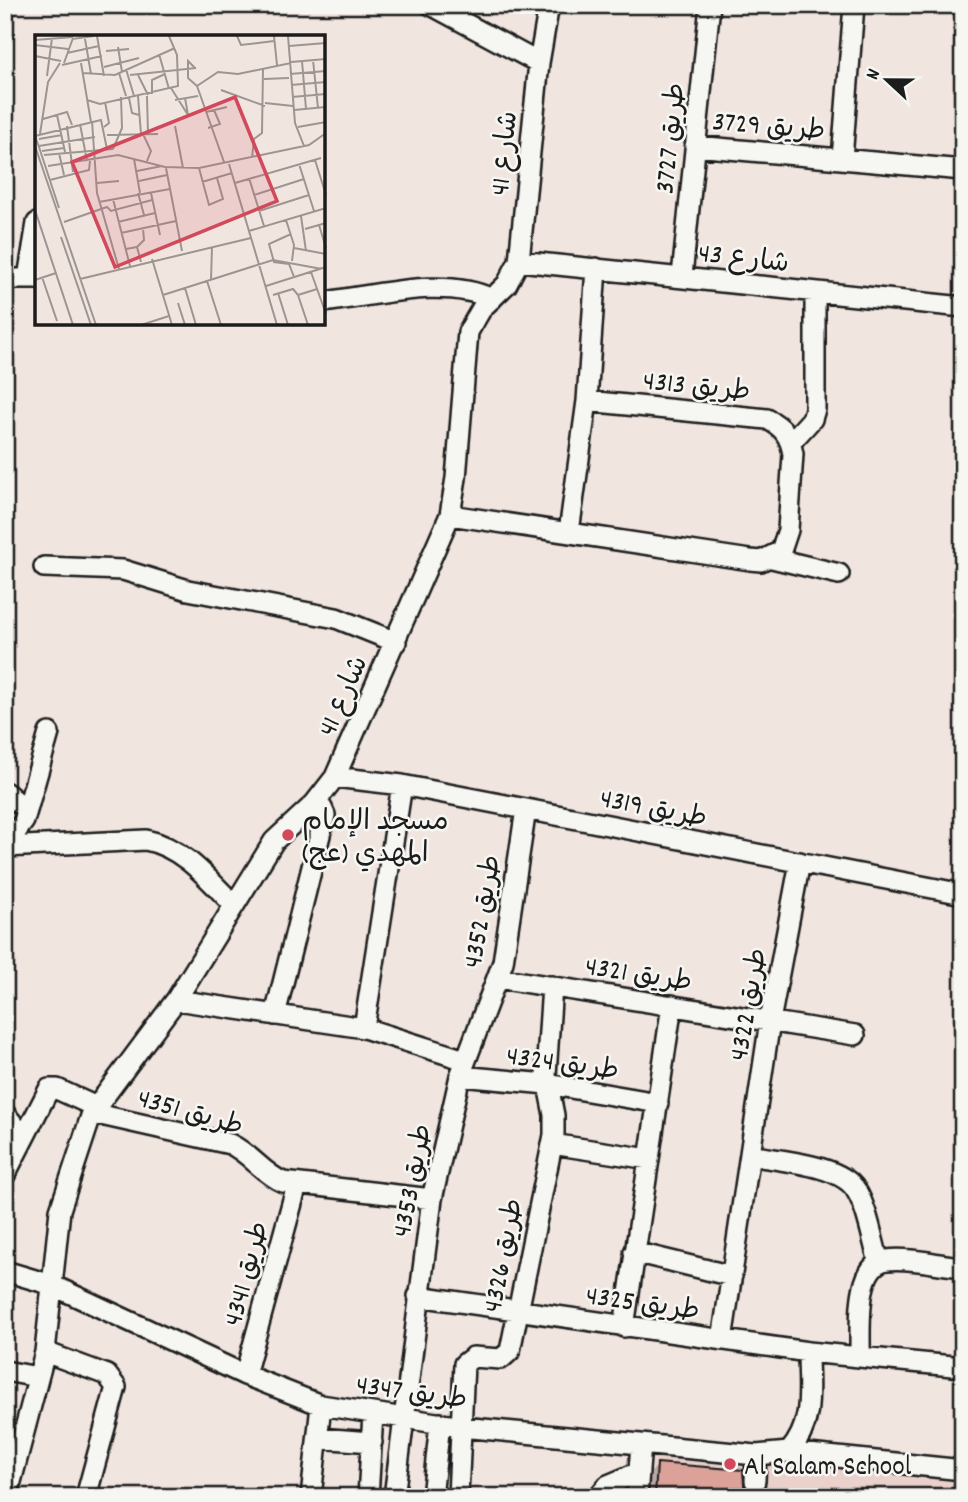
<svg xmlns="http://www.w3.org/2000/svg" width="968" height="1502" font-family="Dekko,'Playpen Sans Arabic',sans-serif">
	<rect width="100%" height="100%" fill="#f1e5e0"/>
	<filter id="ink" filterUnits="userSpaceOnUse"><feTurbulence type="fractalNoise" baseFrequency=".0143" numOctaves="2"/><feDisplacementMap in="SourceGraphic" scale="14" xChannelSelector="R" yChannelSelector="G"/><feConvolveMatrix kernelMatrix="1 2 1 2 8 2 1 2 1" color-interpolation-filters="sRGB"/></filter>
	<g filter="url(#ink)">
		<path fill="#ebd1cb" d="M654 1450 963 1477V1497H650Z"/>
		<path fill="#0003" d="M658 1465 743 1497H645L647 1476Z"/>
		<path fill="#dca29a" stroke="#1c1c1c" stroke-width="2" d="M657 1463 743 1470 745 1497H655Z"/>
		<g fill="none" stroke-linecap="round" stroke-linejoin="round">
			<defs>
				<path id="minor" d="M431 5 539 63
					M5 6 6 5
					M695 146 963 170
					M842 159 854 5
					M519 261 963 307
					M682 276 710 5
					M28 278 37 223
					M5 279H37
					M324 302C375 296 445 276 492 299
					M791 442 812 419 815 409V292
					M450 515 750 560 761 561 781 551 788 530 793 454C790 436 783 427 767 419L587 401
					M569 532 587 401 596 268
					M772 558 839 574
					M44 567 123 570 188 590 336 618 396 642
					M335 777 402 785 963 894
					M5 792 27 810
					M5 847 146 840C184 848 208 879 234 905
					M5 847 24 821 49 733
					M498 978 855 1035
					M176 1000 364 1028 465 1060
					M275 1015 325 815 322 808 314 804
					M364 1028 402 785
					M460 1076 547 1084 658 1103
					M92 1113 230 1144C251 1154 262 1173 283 1182L432 1199
					M5 1114 24 1137
					M552 1144 649 1159
					M750 1155C779 1161 840 1164 856 1190 868 1210 872 1239 879 1262
					M5 1175 49 1089H57L96 1107
					M634 1252 732 1276
					M5 1271 52 1285 245 1375 321 1405 462 1427 756 1455 789 1452 963 1470
					M418 1296 808 1352 963 1367
					M624 1327 672 1005
					M722 1340 770 1021 800 862
					M45 1352 107 1375 116 1387 86 1497
					M860 1356C861 1331 854 1264 887 1260 910 1257 939 1265 963 1267
					M5 1371 38 1377
					M245 1375 297 1185
					M318 1438 372 1442
					M789 1452C815 1423 808 1388 808 1352
					M755 1481 756 1455
					M7 1497 45 1352 60 1210 92 1113 176 1000 274 841 314 804 335 777 450 515 456 478 468 332 482 308 507 284 519 261 539 63 549 5
					M311 1497 321 1405
					M368 1497 373 1414
					M394 1497 432 1199 460 1076 503 962 526 809
					M432 1497 440 1423
					M458 1497 464 1364 473 1357 501 1359 510 1351 554 1135V1115L546 1075 552 986
					M598 1497 608 1485 639 1472
					M637 1497 641 1444"/>
			</defs>
			<use href="#minor" stroke="#1c1c1c" stroke-width="24"/>
			<use href="#minor" stroke="#f6f6f2" stroke-width="19"/>
		</g>
	</g>
	<g fill="#d1495b" stroke="#f6f6f2" stroke-width="2.5">
		<circle cx="288" cy="835" r="7"/>
		<circle cx="730" cy="1464" r="7"/>
	</g>
	<g text-anchor="middle" stroke-width="5" stroke-linejoin="round" paint-order="stroke">
		<g font-size="28" fill="#1c1c1c" stroke="#f6f6f2">
			<text transform="translate(769 124) rotate(5)" y="10">طريق 3729</text>
			<text transform="translate(668 138) rotate(-84)" y="10">طريق 3727</text>
			<text transform="translate(502 153) rotate(-84)" y="10">شارع 41</text>
			<text transform="translate(744 256) rotate(7)" y="10">شارع 43</text>
			<text transform="translate(697 384) rotate(6)" y="10">طريق 4313</text>
			<text transform="translate(341 695) rotate(-66)" y="10">شارع 41</text>
			<text transform="translate(654 806) rotate(11)" y="10">طريق 4319</text>
			<text transform="translate(480 911) rotate(-80)" y="10">طريق 4352</text>
			<text transform="translate(639 972) rotate(9)" y="10">طريق 4321</text>
			<text transform="translate(746 1004) rotate(-80)" y="10">طريق 4322</text>
			<text transform="translate(563 1061) rotate(8)" y="10">طريق 4324</text>
			<text transform="translate(191 1110) rotate(16)" y="10">طريق 4351</text>
			<text transform="translate(410 1180) rotate(-79)" y="10">طريق 4353</text>
			<text transform="translate(501 1255) rotate(-79)" y="10">طريق 4326</text>
			<text transform="translate(244 1273) rotate(-75)" y="10">طريق 4341</text>
			<text transform="translate(643 1301) rotate(8)" y="10">طريق 4325</text>
			<text transform="translate(412 1390) rotate(8)" y="10">طريق 4347</text>
		</g>
		<g font-size="28" fill="#1c1c1c" stroke="#f6f6f2" text-anchor="start">
			<text x="302" y="829">مسجد الإمام<tspan x="302" dy="32">المهدي (عج)</tspan></text>
			<text x="744" y="1474">Al Salam School</text>
		</g>
	</g>
	<g transform="translate(35 35)">
		<rect width="290" height="290" fill="#f1e5e0"/>
		<path fill="none" stroke="#9c9592" stroke-width="2" d="M62 1 69 41M202 1 206 10 239 6M239 1 242 30M253 1 260 88 269 111M37 4 59 1M50 4 56 39M0 5 38 2M0 10 33 14M254 11 291 8M83 12 87 37M71 16 94 14M32 18 64 11M124 19 134 54M0 21 26 26M278 25 283 73M267 26 271 74M256 27 291 24M29 28 38 3M46 28 56 87M27 30 67 21M69 32 104 23M160 33 153 26V43L162 51M91 34 99 61M48 38 80 40 140 13M84 38 91 61M255 39 291 36M95 40 161 33M103 40 113 60M12 41 17 3M229 44 254 43M256 50 291 47M162 51 183 37 203 39 256 28M162 51 189 127M136 53 153 80 150 63M186 55 230 71M117 59V45L130 39M103 61 106 99M112 61 113 100M257 62 291 59M94 63 97 78 104 80M52 65 65 69 143 51 142 20 134 1M140 65 163 61M230 68 258 71M259 75 291 72M171 77 192 72M22 80 30 117M8 84 32 77 37 90M57 86 62 158 84 234M45 89 52 126M32 91 38 137M140 91 148 133M69 92 74 88 70 67M263 92 291 87M173 93 185 89 179 75M5 99 13 47 25 28M108 99 116 116 112 126M72 100 123 99M4 104 27 100M0 111 61 290M4 111 60 102M4 112 24 173M4 112 0 101 66 85 72 114M78 114 87 93 86 62M7 116 29 113M24 118 29 140M9 120 78 114M217 123 219 104 227 98 228 34M99 124 105 158M280 125 291 160M194 129 242 290M264 129 279 176M13 131 83 120 130 132 164 133 274 110 291 98M131 133 147 216M164 133 174 170 188 164 182 143M102 136 127 131M214 143 229 191M15 145 54 135 55 126M104 146 132 140M167 147 197 138M62 148 84 146M200 148 286 123M103 158 109 180M116 158 125 200M219 160 269 144M78 164 95 231M64 167 135 154M0 175 38 290M224 176 274 160M266 181 271 216M251 185 259 210 257 226M29 187 72 172 76 176 117 165M83 187 120 178M284 190 291 213M270 194 291 188M214 196 291 173M86 198 141 186M256 199 234 209 239 227 254 229 259 242M26 202 56 290M102 212 109 205 108 193M259 213 291 219M91 214 102 212 106 227M117 224 137 290M276 237 291 279M7 242 22 286M45 244 216 203M0 245 21 238M176 245 177 212M172 246 186 290M231 251 291 232M150 253 161 290M243 258 253 290M128 260 238 225 287 234M238 260 258 254 263 260 282 254M263 260 273 290M143 268 150 290M106 290 134 281"/>
		<path fill="#d1495b" fill-opacity="0.15" stroke="#d1495b" stroke-width="3.5" d="M200 62 242 166 80 232 37 127Z"/>
		<rect width="290" height="290" fill="none" stroke="#1c1c1c" stroke-width="3.5"/>
	</g>
	<rect width="968" height="1502" fill="none" stroke="#f6f6f2" stroke-width="28"/>
	<rect x="14" y="14" width="940" height="1474" fill="none" stroke="#1c1c1c" stroke-width="2.5" filter="url(#ink)"/>
	<g transform="translate(887 80) rotate(292)" stroke="#f6f6f2" stroke-width="5" paint-order="stroke">
	<path d="M0-5L12 26L0 18L-12 26Z" fill="#1c1c1c"/>
	<text y="-10" font-size="19" font-weight="bold" text-anchor="middle" fill="#1c1c1c">N</text>
	</g>
</svg>
